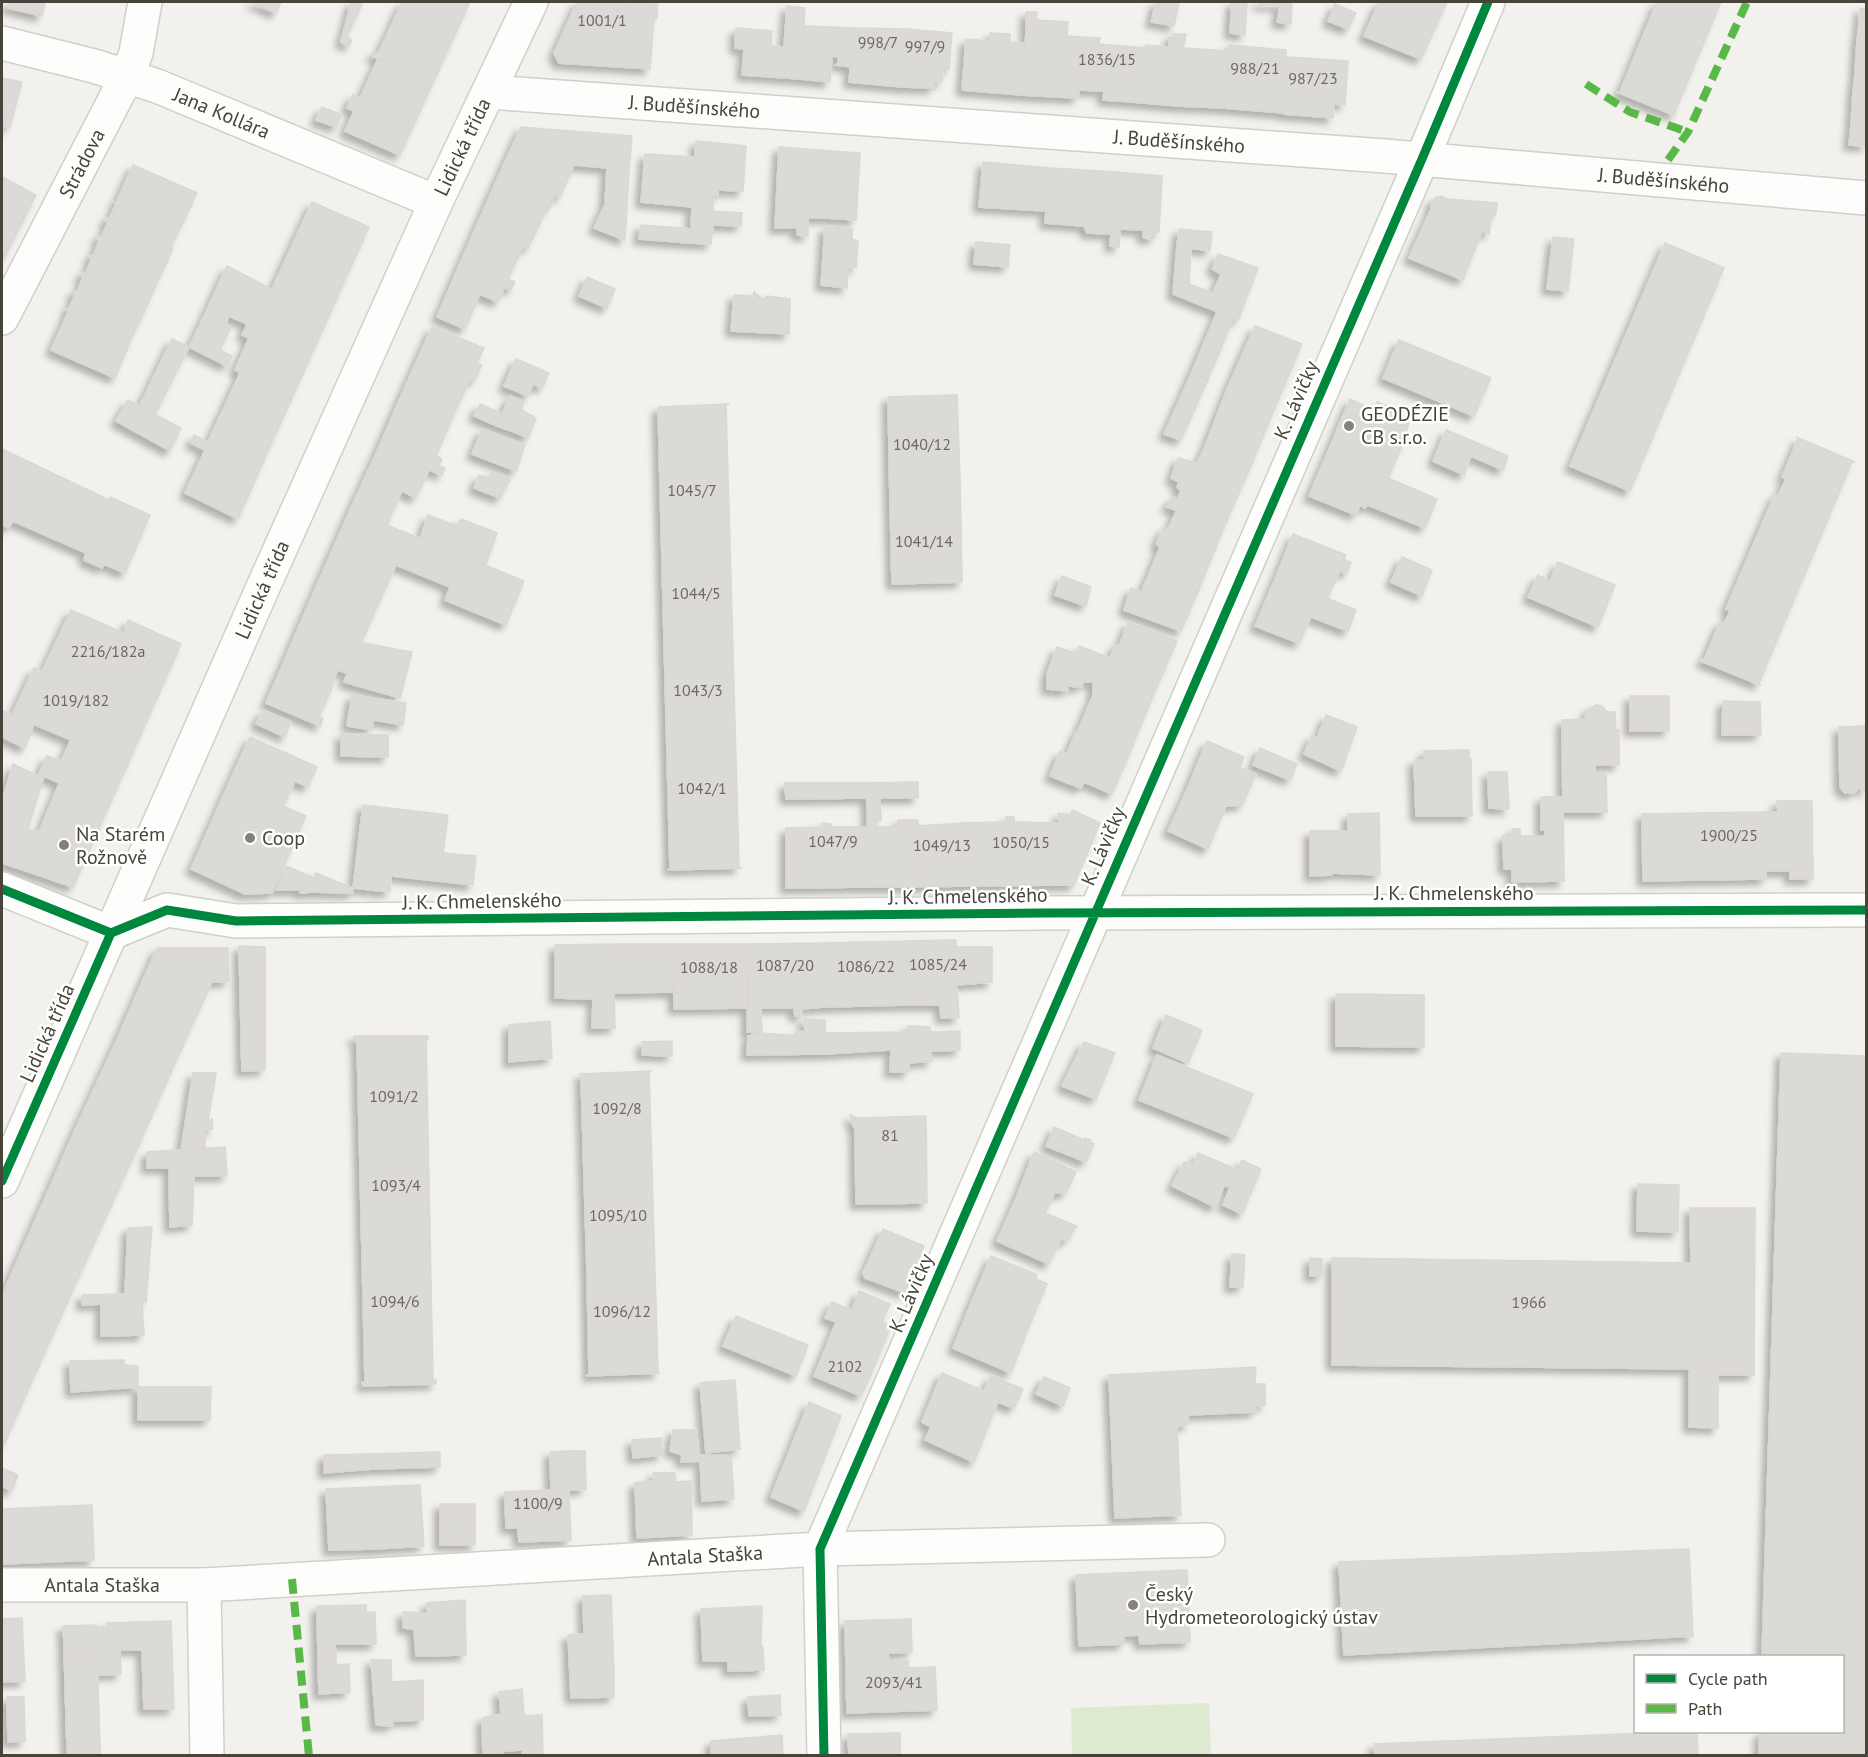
<svg xmlns="http://www.w3.org/2000/svg" width="1868" height="1757" font-family="'PT Sans',sans-serif">
	<defs>
		<filter id="shadow"><feDropShadow dx="-5.5" dy="5.5" stdDeviation="3" flood-color="#0004"/></filter>
	</defs>
	<rect width="100%" height="100%" fill="#f2f1ed"/>
	<path fill="#ddead0" d="M1209 1703 1211 1755H1072L1071 1708Z"/>
	<path fill="#dcdad6" stroke="#dad8d3" stroke-width="1.5" filter="url(#shadow)" d="M9 2H27L25 12 8 8Z
		M27 2H45L42 16 25 12Z
		M251 2H281L276 13Z
		M351 2H363L347 37 352 40 349 46 341 42Z
		M402 2H463L469 4 433 83 372 56 373 52 378 54Z
		M577 2H611L616 3 617 2 633 8 632 15 643 17 644 8H657V18H654L650 69 559 63 554 53Z
		M617 2H658L657 8H644L643 17 632 15 633 8Z
		M1156 2H1179L1174 26 1151 22Z
		M1232 2H1247L1245 35 1230 33Z
		M1255 2H1292L1291 24 1277 22 1280 6 1259 5V2Z
		M1379 2H1447L1421 59 1364 36Z
		M1657 2H1721L1674 114 1676 116 1617 92H1620Z
		M1335 4 1356 13 1348 29 1328 21Z
		M787 6 805 8 800 79 742 75 744 49 735 48 736 28 772 31 771 46 784 47Z
		M1860 8 1866 9V26L1859 25Z
		M1026 12H1037L1036 20 1068 22 1067 36 1081 37 1076 98 1021 95 1026 33Z
		M1859 25 1866 26V42H1857Z
		M803 26 854 28 851 67 835 65 838 63V57L832 56 830 82 800 79Z
		M854 28 907 29 902 87 849 82Z
		M907 29 952 33 949 70 943 69 942 82H934V88L902 87Z
		M990 33 1010 34V42L1025 43 1021 95 962 90 966 39 990 41Z
		M1173 34H1186L1183 48 1178 106 1133 102 1146 45 1169 47V38H1173Z
		M1081 37 1100 38 1099 44 1145 48 1133 102 1103 100 1104 91 1079 90 1078 98H1076Z
		M1857 42H1866V59L1856 58Z
		M1229 45 1286 50 1283 113 1224 108Z
		M1183 48 1229 51 1224 108 1178 106Z
		M1286 57 1348 61 1345 105 1334 104 1333 118 1283 114Z
		M1856 58 1866 59V76L1855 75Z
		M378 59 433 83 400 155 345 131 354 111 347 108 353 94 360 98Z
		M1855 75 1866 76V93L1853 92Z
		M2 78 22 82 10 127 4 126 2 131Z
		M1853 92 1866 93V109L1852 108Z
		M322 107 342 115 336 127 316 120Z
		M1852 108 1866 109V127L1851 125Z
		M1851 125 1866 127V146L1849 145Z
		M521 127 632 136 629 170 574 165 560 197 555 195 549 209 495 184Z
		M696 141 746 146 743 191 718 190V196H714L713 211 742 213 741 226 713 225 711 244 690 243Z
		M779 147 830 151 826 218H808V236L797 235V228H775Z
		M830 151 860 153 856 220 826 218Z
		M645 154 695 157 692 207 641 202Z
		M983 162 1050 168 1046 211 979 207Z
		M133 165 197 193 171 247 173 248 139 323H138L115 378 51 350 68 312 65 309 68 310 75 295 72 294 73 291 77 292 83 277 80 275 82 272 85 274 92 258 89 257 90 255 93 256 99 241 97 239 98 236 101 237 108 222 105 221 106 218 109 219 116 204 113 201 116 203Z
		M607 167 629 170 627 207 605 204Z
		M1050 168 1116 172 1112 234 1087 233 1084 226 1045 223Z
		M1116 172 1162 176 1159 232H1155L1153 239 1143 238V230L1120 229 1119 247 1110 246Z
		M2 177 36 195 5 257 2 255Z
		M495 184 547 208 528 248 477 225Z
		M1441 196 1447 199 1497 203 1496 213 1491 219 1489 234 1482 231 1463 280 1409 258 1431 209V203L1435 198Z
		M312 202 369 227 328 318 272 289Z
		M605 204 627 207 625 240 594 228Z
		M477 225 524 245 508 279 515 282 511 290 459 266Z
		M641 225 692 229 689 243 639 239Z
		M825 227 852 229V239L858 241 856 267 848 268 847 288 821 285Z
		M1179 229 1212 232 1210 251 1177 246Z
		M1553 237 1574 239 1568 291 1547 289Z
		M976 242 1010 245 1008 267 974 264Z
		M1665 243 1724 268 1630 491 1570 466Z
		M1177 246 1191 247 1189 284 1213 293 1221 274 1212 269 1218 254 1258 268 1238 320 1173 294Z
		M227 266 328 318 291 400 235 370 249 338 242 335 247 324 229 316 226 324 205 314Z
		M459 266 505 286 498 302 480 294 465 329 437 317Z
		M587 277 615 289 607 308 579 296Z
		M754 292 763 299 767 296 790 299 789 334 751 332Z
		M734 295 750 296 753 301 751 332 731 331Z
		M1217 312 1234 317 1208 379 1191 374Z
		M205 314 231 327 220 350 232 356 227 366 189 347Z
		M1255 326 1302 344 1276 405 1228 387Z
		M432 327 484 348 477 363 482 365 474 381 470 379 456 410 405 387Z
		M172 339 189 347 155 414 140 405Z
		M1399 340 1491 378 1474 416 1383 378Z
		M516 359 549 373 542 388 533 384 528 396 504 386Z
		M240 373 291 400 260 469 208 442Z
		M1191 374 1208 379 1181 440 1164 434Z
		M405 387 456 410 436 456 442 459 439 466 445 468 442 475 378 449Z
		M1228 387 1276 405 1251 466 1204 449Z
		M957 395 960 479 924 481 926 499 890 501 888 397Z
		M510 396 524 402 514 432 497 426Z
		M1350 399 1374 410 1377 402 1399 411 1396 419 1409 424 1403 437 1405 439 1388 478 1327 454Z
		M128 400 181 428 170 451 116 421Z
		M480 404 503 414 497 426 474 416Z
		M729 404 726 405 739 867 742 868 668 870 670 869 658 407Z
		M522 410 536 418 528 438 514 432Z
		M482 429 525 445 516 471 472 454Z
		M1446 430 1508 456 1503 470 1471 456 1464 475 1433 461Z
		M194 435 260 469 238 519 185 493 205 450 191 443Z
		M1796 437 1855 462H1852L1759 683 1760 685 1701 661 1702 659 1704 660 1720 622 1724 624 1730 611 1726 609 1775 494 1778 496 1786 479 1782 477 1798 439Z
		M2 449 109 500 110 497 150 515 125 573 104 564 102 568 84 560 86 553 13 521 9 528 2 525Z
		M378 449 429 470 416 498 402 491 387 525 350 510Z
		M1204 449 1251 466 1224 527 1167 507 1173 497 1177 499 1181 491 1177 487 1179 482 1171 478 1178 458 1197 463Z
		M1327 454 1388 478 1380 500 1371 497 1365 508 1360 505 1356 515 1309 496Z
		M492 472 510 480 500 498 474 488 479 475 489 479Z
		M1388 478 1437 499 1425 528 1368 505 1365 508 1371 497 1380 500Z
		M960 479 962 582 892 584 890 501 926 499 924 481Z
		M350 510 524 581 506 625 445 600 450 587 396 565 361 643 303 617Z
		M1177 510 1224 527 1199 589 1150 572 1160 547 1156 544 1163 528 1168 529Z
		M428 515 457 526 449 550 420 539Z
		M461 519 497 533 486 564 449 550 457 526Z
		M1293 534 1346 555 1344 560 1351 562 1347 573 1340 571 1327 598 1276 577Z
		M1402 557 1432 570 1422 596 1391 582Z
		M1558 562 1615 585 1598 627 1528 597 1538 575 1550 581Z
		M1150 572 1199 589 1181 631 1124 610 1131 588 1141 592Z
		M1062 576 1091 587 1086 606 1055 595Z
		M1276 577 1356 610 1348 631 1311 617 1299 643 1255 626Z
		M71 610 124 633 128 620 181 644 150 714 42 672Z
		M303 617 359 642 346 673 338 670 331 685 283 664Z
		M1128 622 1177 641 1153 696 1100 677 1047 674 1057 647 1077 654 1079 646 1110 658 1115 645 1119 646Z
		M359 642 412 652 400 698 344 682Z
		M283 664 333 686 319 717 323 719 320 726 266 703Z
		M34 668 150 714 128 764 12 715Z
		M1047 674 1100 677 1153 696 1129 755 1077 733 1093 695V682H1083L1082 687 1068 686V691L1047 689Z
		M352 695 406 703 403 725 373 720 372 730 347 726Z
		M1630 696H1669V731H1630Z
		M1723 701 1760 702 1761 735H1722Z
		M1596 705 1602 706 1607 712H1615L1616 730H1619V765H1595V774L1606 773 1607 812H1563L1562 720 1585 719 1587 710Z
		M263 710 291 722 285 737 256 724Z
		M2 711 34 724 25 748 2 737Z
		M1326 715 1357 727 1341 771 1304 754 1312 735 1317 738Z
		M1866 726V792L1859 787 1854 793H1845L1840 787 1839 727Z
		M1076 732 1129 755 1112 794 1084 782 1081 788 1050 776 1060 751 1067 754Z
		M341 734 388 735V757L341 756Z
		M250 737 317 767 308 787 295 781 283 807 229 783Z
		M71 740 128 764 109 806 44 776H38L47 756 61 761Z
		M1207 741 1244 757 1240 768 1256 774 1242 805 1226 806 1187 790Z
		M1260 748 1297 764 1290 780 1253 765Z
		M1469 750V759H1471L1472 816H1416L1414 760H1424V751Z
		M13 764 38 776H44L28 829 39 832 59 784 109 806 73 887 2 863V800Z
		M1488 772H1507L1509 809 1489 808Z
		M918 782V798H880L881 820H875L876 827H898V820H918V887H870L866 783Z
		M229 783 306 816 272 893 245 894 191 869Z
		M785 783H866L867 798 786 799Z
		M1187 790 1226 806 1208 849 1168 831Z
		M1541 797H1563L1564 881 1512 882V869H1504L1503 836H1512V829H1520V836H1545V830H1541Z
		M1777 801H1812L1813 879H1790V871H1766V879H1764L1763 812H1778Z
		M363 805 448 815 443 853 476 856 473 885 391 876 390 892 353 888Z
		M1072 810 1100 823 1074 885 966 886 963 823 1006 822V817H1014V822L1059 823 1058 813 1070 815Z
		M1763 812 1764 879 1697 880 1695 829 1696 813Z
		M1379 813 1380 875 1332 873V875L1310 876V831H1348V814Z
		M1696 813 1695 829 1697 880 1643 881 1642 814Z
		M822 823 831 824V827H868L870 887 786 888V828L822 827Z
		M963 823 966 886 918 887V826Z
		M286 866 314 878 307 893H300L301 890H276Z
		M316 873 353 888V893L308 892Z
		M956 940V947H992V982L957 985 959 1018H941L940 1005H908L906 941Z
		M906 941 908 1005 824 1007 822 943Z
		M822 943 824 1007 802 1009V1016H795L794 1008H761L762 1033 747 1032 748 944Z
		M613 944H673V992L615 993Z
		M613 944 615 1028H592L593 999 555 998V945Z
		M673 944H748V1008L674 1009Z
		M239 946 265 947V1070L242 1071Z
		M157 948H228L229 981 212 982 172 1070 115 1044Z
		M1336 994 1424 995V1047L1336 1046Z
		M1166 1015 1202 1030 1188 1063 1153 1048Z
		M804 1019 825 1020 826 1054 747 1055 748 1036 762 1033 798 1036V1031H805Z
		M550 1021 552 1058 509 1062V1025Z
		M908 1026 930 1027 931 1032 960 1031V1050L931 1051 932 1061 909 1063Z
		M908 1032 909 1072H890L891 1050 826 1054 824 1033Z
		M354 1036H428V1039H426L433 1380H436V1384L363 1386 362 1382H365L357 1040H354Z
		M672 1041V1056L642 1055V1042Z
		M1084 1042 1115 1053 1096 1099 1062 1086Z
		M115 1044 172 1070 138 1147 79 1121Z
		M1781 1053 1866 1056V1756H1759L1760 1732H1842V1656H1762Z
		M1157 1055 1253 1094 1234 1138 1139 1100Z
		M652 1071 649 1072 658 1372 660 1373 586 1376 589 1375 587 1273 581 1075 579 1074Z
		M193 1073H216L208 1121 212 1119 213 1129 205 1130V1150H181Z
		M850 1115 857 1118 926 1116 927 1203 856 1204 855 1130Z
		M79 1121 138 1147 102 1226 45 1198Z
		M1054 1127 1084 1140 1085 1138 1091 1140 1090 1142 1094 1144 1086 1162 1046 1146Z
		M225 1147 227 1176H194L192 1225 170 1227 169 1168H147V1152Z
		M1034 1152 1076 1172 1065 1194 1055 1192 1045 1213 1015 1201Z
		M1198 1153 1238 1170 1242 1160 1261 1169 1242 1214 1223 1205 1230 1187 1224 1186 1215 1207 1172 1186 1184 1162 1193 1164Z
		M1638 1184 1679 1185 1678 1232 1637 1231Z
		M45 1198 102 1226 68 1301 11 1275Z
		M1015 1201 1077 1226 1066 1241 1061 1239 1049 1264 997 1241Z
		M1690 1208H1755L1754 1375H1689L1690 1369 1332 1365V1258L1691 1263Z
		M152 1227 146 1302 82 1305V1295L125 1294 128 1228Z
		M883 1229 924 1246 905 1293 865 1278 863 1273Z
		M1232 1254 1245 1255 1243 1287H1230Z
		M991 1256 1036 1274V1279L1047 1284 1029 1326 972 1301Z
		M1310 1258 1322 1259V1276H1310Z
		M11 1275 68 1301 29 1388 2 1376V1296Z
		M859 1291 890 1304 882 1322 891 1326 872 1372 824 1352 836 1322 825 1318 832 1302 852 1310Z
		M972 1301 1029 1326 1011 1373 953 1348Z
		M142 1302 144 1335 101 1336V1304Z
		M736 1316 808 1345 796 1376 723 1346Z
		M824 1352 872 1372 861 1396 814 1376Z
		M124 1360V1365L138 1366V1387L71 1392 70 1361Z
		M1256 1367 1255 1384H1265V1405L1256 1406 1255 1412 1188 1415 1189 1424 1177 1427 1181 1515 1115 1518 1109 1375Z
		M942 1373 984 1391 991 1376 1023 1389 1014 1408 998 1402 974 1462 925 1440 931 1427 922 1422Z
		M1689 1375H1718V1428L1689 1427Z
		M2 1376 29 1388 2 1449Z
		M1044 1377 1070 1388 1063 1406 1036 1394Z
		M735 1380 740 1449 706 1453 700 1383Z
		M138 1387H211L210 1420H138Z
		M809 1402 841 1416 804 1511 771 1497Z
		M673 1430H697L698 1461 681 1462 682 1455 670 1451Z
		M661 1438 662 1455 633 1458 632 1440Z
		M567 1451 571 1540 519 1542 518 1528H506L505 1492 551 1490 550 1452Z
		M567 1451H585L586 1489 569 1490Z
		M440 1452V1467L372 1469 371 1454Z
		M371 1454 372 1469 324 1473V1455Z
		M700 1455H715L718 1500 702 1501Z
		M715 1455 731 1456 734 1499 718 1500Z
		M2 1468 18 1475 12 1491 2 1486Z
		M653 1473H675L676 1482 691 1481 692 1535 637 1538 635 1483 654 1481Z
		M420 1485 424 1546 376 1549 373 1487Z
		M373 1487 376 1549 329 1550 326 1489Z
		M440 1504H475V1545H440Z
		M92 1505 94 1560 2 1564V1509Z
		M1689 1549 1693 1636 1344 1655 1339 1562Z
		M1187 1570 1190 1642 1140 1644 1139 1635 1124 1636V1644L1079 1646 1076 1575Z
		M611 1595 614 1675 570 1677 568 1635 584 1634 583 1596Z
		M465 1600 466 1655 416 1656 414 1629 403 1628V1612L427 1613V1603Z
		M366 1605V1613L375 1612 376 1644H335L336 1657H318L317 1606Z
		M762 1606 761 1645 763 1648 764 1670 728 1671V1661H703L701 1609Z
		M22 1618 25 1681 2 1682V1619Z
		M911 1619 912 1652 888 1653 889 1661 908 1660V1668L846 1670 845 1621Z
		M171 1621 174 1709H144L142 1650H120L121 1674 98 1675 96 1627H107V1623Z
		M96 1625 97 1642 64 1643 63 1626Z
		M97 1642V1659H64V1643Z
		M318 1657H336V1665L349 1664 350 1692 319 1694Z
		M64 1659H97L98 1675 65 1676Z
		M371 1660H391L393 1726 376 1725Z
		M935 1667 937 1710 847 1713 846 1670Z
		M98 1675V1692L65 1693V1676Z
		M614 1675V1697L571 1698 570 1677Z
		M423 1680V1720L393 1721 392 1682Z
		M522 1689 524 1716 542 1715 543 1756H522L523 1750 503 1751V1756H483L482 1718 501 1714 499 1692Z
		M98 1692 99 1709 66 1710 65 1693Z
		M780 1695 781 1715 749 1716 748 1697Z
		M7 1697H24L25 1741 8 1742Z
		M99 1709V1725L66 1726V1710Z
		M99 1725 100 1741 67 1743 66 1726Z
		M1671 1732H1697L1698 1756H1375L1374 1744Z
		M900 1733V1756H849L848 1734Z
		M782 1735 783 1756H711V1741Z
		M100 1741V1756H67V1743Z"/>
	<g fill="none" stroke-linecap="round" stroke-linejoin="round">
		<defs>
			<g id="minor">
				<path id="s1" d="M2 43 94 66 157 86 436 202"/>
				<path id="s2" d="M489 92 1385 156 1866 198"/>
				<path id="s3" d="M2 318 127 76 136 53 145 2"/>
				<path d="M2 889 111 933"/>
				<path d="M111 933 167 910 236 921 1043 913 1866 910"/>
				<path id="s4" d="M2 1181 264 585 436 202 531 2"/>
				<path id="s5" d="M2 1585H204L820 1549 1208 1540"/>
				<path d="M204 1585 207 1756"/>
				<path d="M824 1756 820 1549 1422 159 1488 2"/>
			</g>
		</defs>
		<use href="#minor" stroke="#d0cfcb" stroke-width="36"/>
		<use href="#minor" stroke="#fdfdfc" stroke-width="33"/>
		<path stroke="#58b947" stroke-width="8" stroke-dasharray="15 8" stroke-linecap="butt" d="M1586 84 1630 112 1688 132
			M1668 160 1688 132 1747 2
			M292 1579 309 1756"/>
		<defs>
			<path id="cycleway" d="M2 889 111 933
				M111 933 167 910 236 921 1043 913 1866 910
				M2 1181 111 933
				M824 1756 820 1549 1422 159 1488 2"/>
		</defs>
		<use href="#cycleway" stroke="#fff" stroke-width="13"/>
		<use href="#cycleway" stroke="#00873e" stroke-width="9"/>
	</g>
	<g fill="#848178" stroke="#fff" stroke-width="2">
		<circle cx="1349" cy="426" r="6"/>
		<circle cx="250" cy="838" r="6"/>
		<circle cx="64" cy="845" r="6"/>
		<circle cx="1133" cy="1605" r="6"/>
	</g>
	<g text-anchor="middle" stroke-width="5" stroke-linejoin="round" paint-order="stroke">
		<g font-size="16" fill="#6e6a61">
			<text x="602" y="26">1001/1</text>
			<text x="878" y="48">998/7</text>
			<text x="925" y="52">997/9</text>
			<text x="1107" y="65">1836/15</text>
			<text x="1255" y="74">988/21</text>
			<text x="1313" y="84">987/23</text>
			<text x="922" y="450">1040/12</text>
			<text x="692" y="496">1045/7</text>
			<text x="924" y="547">1041/14</text>
			<text x="696" y="599">1044/5</text>
			<text x="108" y="657">2216/182a</text>
			<text x="698" y="696">1043/3</text>
			<text x="76" y="706">1019/182</text>
			<text x="702" y="794">1042/1</text>
			<text x="1729" y="841">1900/25</text>
			<text x="833" y="847">1047/9</text>
			<text x="1021" y="848">1050/15</text>
			<text x="942" y="851">1049/13</text>
			<text x="938" y="970">1085/24</text>
			<text x="785" y="971">1087/20</text>
			<text x="866" y="972">1086/22</text>
			<text x="709" y="973">1088/18</text>
			<text x="394" y="1102">1091/2</text>
			<text x="617" y="1114">1092/8</text>
			<text x="890" y="1141">81</text>
			<text x="396" y="1191">1093/4</text>
			<text x="618" y="1221">1095/10</text>
			<text x="395" y="1307">1094/6</text>
			<text x="1529" y="1308">1966</text>
			<text x="622" y="1317">1096/12</text>
			<text x="845" y="1372">2102</text>
			<text x="538" y="1509">1100/9</text>
			<text x="894" y="1688">2093/41</text>
		</g>
		<g font-size="20" fill="#484439" stroke="#fff">
			<text dy="7" stroke="none"><textPath href="#s2" startOffset="206">J. Buděšínského</textPath></text>
			<text dy="7" stroke="none"><textPath href="#s1" startOffset="231">Jana Kollára</textPath></text>
			<text dy="7" stroke="none"><textPath href="#s2" startOffset="692">J. Buděšínského</textPath></text>
			<text dy="7" stroke="none"><textPath href="#s4" startOffset="1132">Lidická třída</textPath></text>
			<text dy="7" stroke="none"><textPath href="#s3" startOffset="174">Strádova</textPath></text>
			<text dy="7" stroke="none"><textPath href="#s2" startOffset="1178">J. Buděšínského</textPath></text>
			<text transform="translate(1296 400) rotate(-67)" y="7">K. Lávičky</text>
			<text dy="7" stroke="none"><textPath href="#s4" startOffset="646">Lidická třída</textPath></text>
			<text transform="translate(1103 846) rotate(-67)" y="7">K. Lávičky</text>
			<text x="1454" y="900">J. K. Chmelenského</text>
			<text transform="translate(968 896) rotate(-1)" y="7">J. K. Chmelenského</text>
			<text transform="translate(482 901) rotate(-1)" y="7">J. K. Chmelenského</text>
			<text transform="translate(47 1033) rotate(-66)" y="7">Lidická třída</text>
			<text transform="translate(911 1293) rotate(-67)" y="7">K. Lávičky</text>
			<text dy="7" stroke="none"><textPath href="#s5" startOffset="704">Antala Staška</textPath></text>
			<text dy="7" stroke="none"><textPath href="#s5" startOffset="100">Antala Staška</textPath></text>
		</g>
		<g font-size="20" fill="#484439" stroke="#fff" text-anchor="start">
			<text x="1361" y="421">GEODÉZIE<tspan x="1361" dy="23">CB s.r.o.</tspan></text>
			<text x="76" y="841">Na Starém<tspan x="76" dy="23">Rožnově</tspan></text>
			<text x="262" y="845">Coop</text>
			<text x="1145" y="1601">Český<tspan x="1145" dy="23">Hydrometeorologický ústav</tspan></text>
		</g>
	</g>
	<rect width="1868" height="1757" fill="none" stroke="#484439" stroke-width="6"/>
	<rect x="1634" y="1655" width="210" height="78" fill="#ffffff" stroke="#b6b4b0" stroke-width="1.5"/>
	<rect x="1646" y="1674" width="30" height="9" fill="#00873e" stroke="#b6b4b0" stroke-width="1.5"/>
	<text x="1688" y="1685" font-size="18" fill="#484439">Cycle path</text>
	<rect x="1646" y="1704" width="30" height="9" fill="#58b947" stroke="#b6b4b0" stroke-width="1.5"/>
	<text x="1688" y="1715" font-size="18" fill="#484439">Path</text>
</svg>
